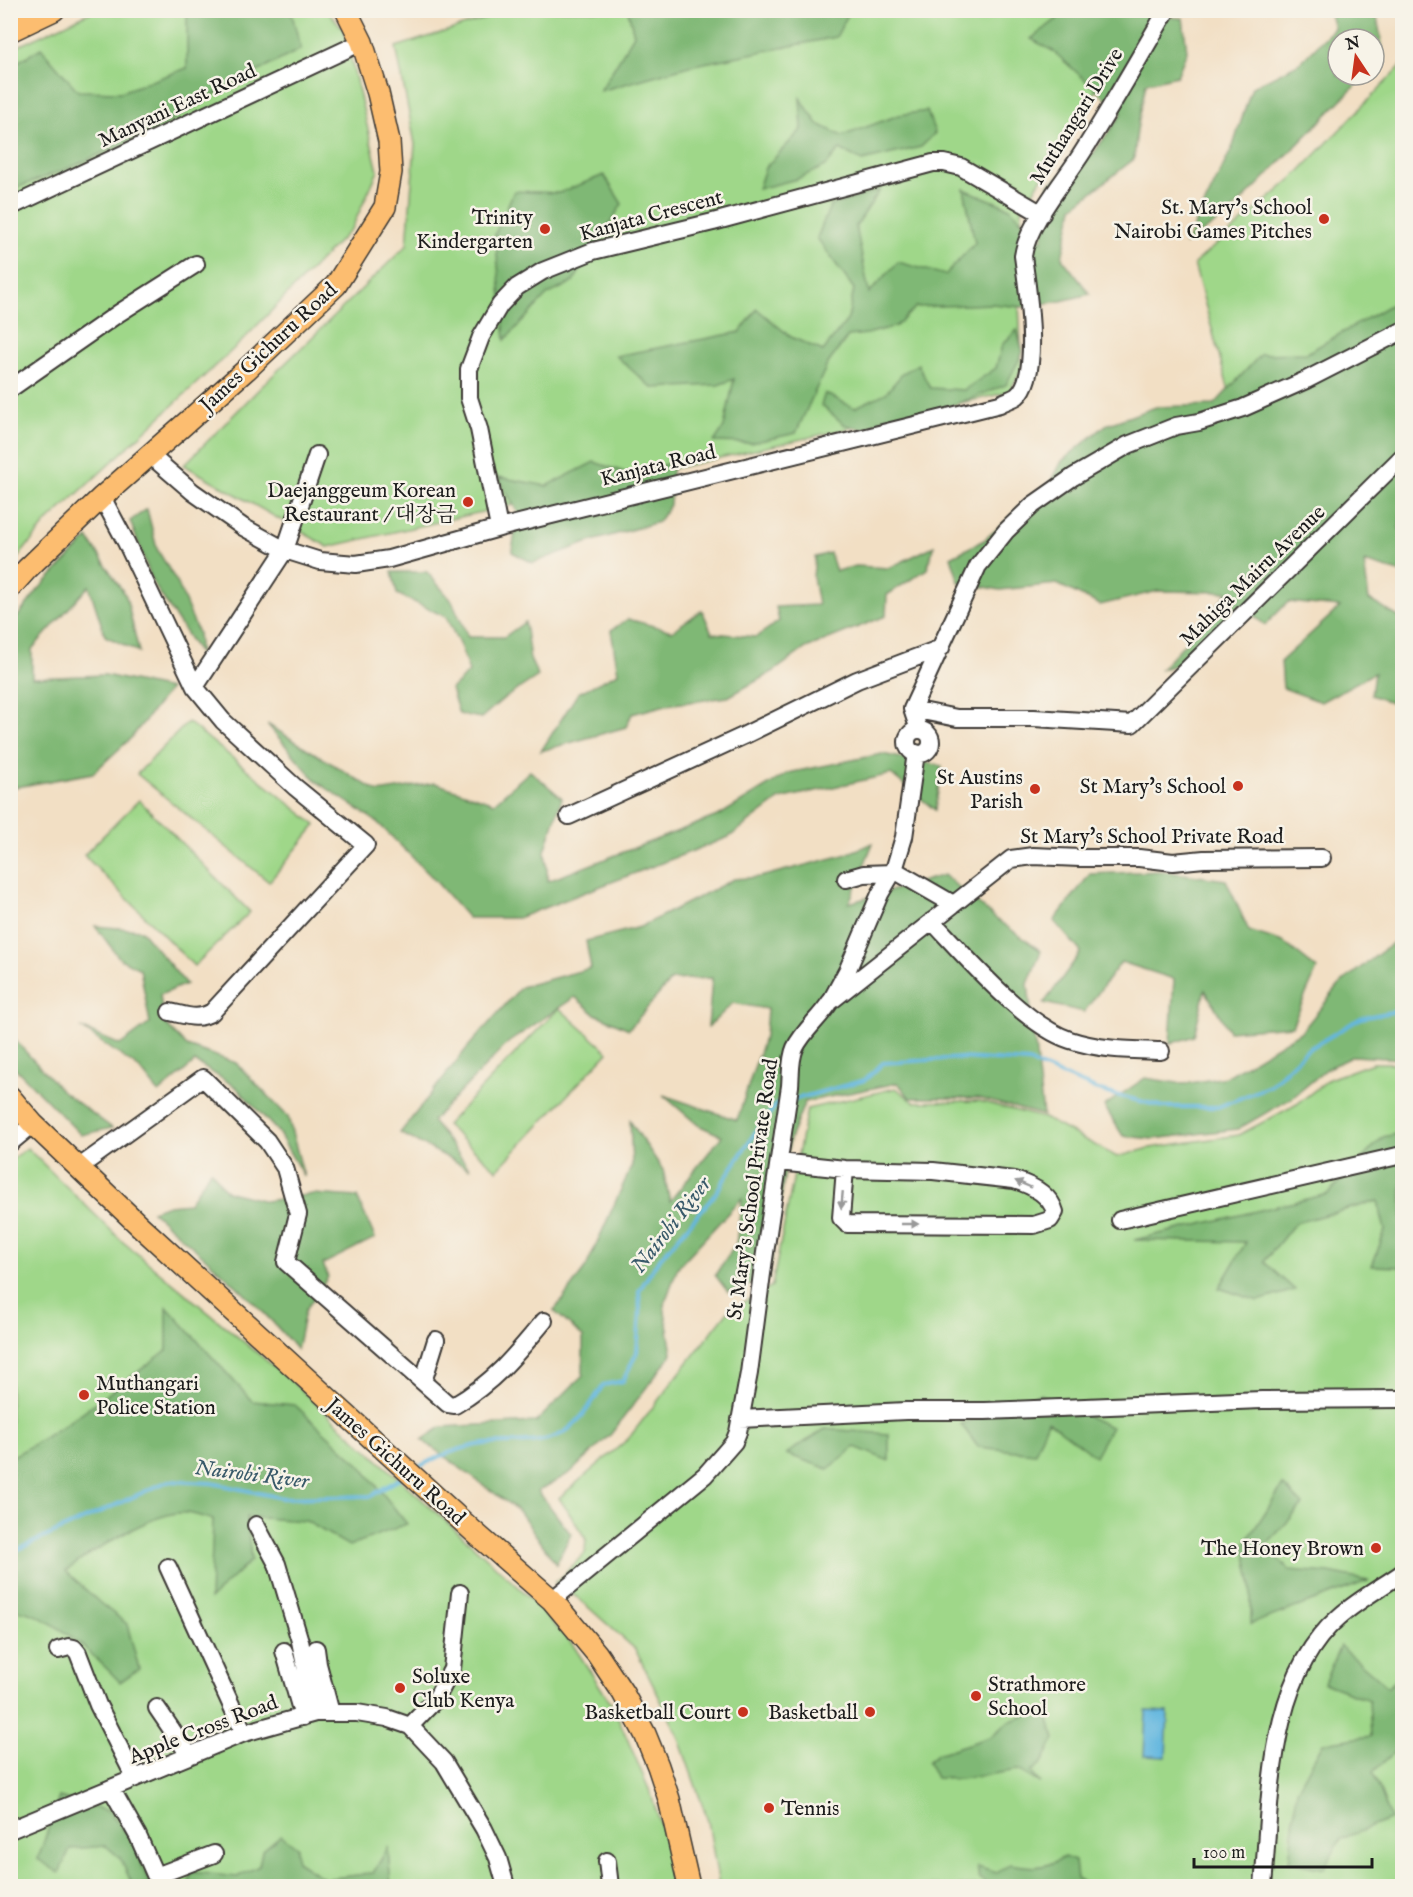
<svg xmlns="http://www.w3.org/2000/svg" width="1413" height="1897" font-family="'IM FELL English','Noto Serif KR',serif">
	<rect width="100%" height="100%" fill="#f7f3e8"/>
	<filter id="ink" filterUnits="userSpaceOnUse"><feTurbulence type="fractalNoise" baseFrequency=".0167" numOctaves="2"/><feDisplacementMap in="SourceGraphic" scale="12" xChannelSelector="R" yChannelSelector="G"/><feConvolveMatrix kernelMatrix="1 2 1 2 8 2 1 2 1" color-interpolation-filters="sRGB"/></filter>
	<filter id="wash" filterUnits="userSpaceOnUse"><feTurbulence type="fractalNoise" baseFrequency=".008" numOctaves="4" result="noise"/><feDisplacementMap in="SourceGraphic" scale="24" xChannelSelector="R" yChannelSelector="G"/><feGaussianBlur stdDeviation="1.35" result="paint"/><feColorMatrix in="noise" values="0 0 0 0 0 0 0 0 0 0 0 0 0 0 0 0 0 1.4 0 .05"/><feComposite in="paint" operator="in"/></filter>
	<g filter="url(#wash)">
		<rect width="100%" height="100%" fill="#f2dfc4"/>
		<path fill="#9fd789" stroke="#5e7a52" stroke-width="1.5" d="M513 10 1145 11 1022 210 1018 283 1022 368 1009 392 328 547 184 465 262 386 407 245 415 144 396 47Z
			M93 11H328L344 30 378 171 352 228 241 342 47 522 11 566 10 50Z
			M1402 65V339L1238 424 1194 264 1296 175Z
			M188 722 316 825 269 882 137 774Z
			M139 800 250 912 194 966 84 855Z
			M559 1008 608 1052 497 1170 446 1125Z
			M1373 1063H1402V1886H719L708 1821 677 1733 635 1649 578 1598 555 1583 585 1553 586 1539 559 1498 628 1439 728 1311 772 1286 807 1109 896 1088 914 1102 979 1101 1044 1118 1117 1157 1150 1148 1239 1135 1297 1104 1329 1079Z
			M27 1148 123 1242 290 1380 523 1591 573 1645 614 1708 651 1794 671 1858 675 1886H11L10 1161Z"/>
		<path fill="#7fb875" stroke="#4e6a48" stroke-width="1.5" d="M187 11H291L301 49 217 93 166 124 74 166 11 190V66L41 48 78 91 121 92 187 68Z
			M628 11V10L850 11 836 37 689 66 600 91 634 35Z
			M1059 11H1153L1149 16 1183 18 1187 51 1177 76 1146 83 1137 130 1134 159 1073 207 1062 258 1090 294 1061 301 1022 307 992 304 916 307 896 326 867 334 848 336 827 365 796 433 751 443 714 442 724 427 734 379 718 385 652 388 616 356 740 332 757 309 791 337 823 351 848 319 854 289 817 238 830 206 880 190 856 226 869 293 898 262 945 275 975 243 964 189 1010 208 1042 241 1049 184 1093 154 1122 113 1053 51 1031 39 1057 19Z
			M1329 11H1376L1384 56 1374 66V39H1338V75H1366L1231 212 1185 245 1233 146 1252 87 1300 63 1334 28Z
			M800 98 818 124 842 136 899 115 927 111 935 133 921 147 862 161 840 149 826 166 797 179 758 189 765 168 802 129Z
			M604 175 622 204 573 282 547 295 505 340 495 234 514 191 559 193Z
			M1402 298V510L1399 529 1402 530V573L1364 562 1369 600 1402 619V721L1397 705 1371 695 1374 673 1321 702 1283 688 1281 661 1340 607 1288 602 1265 625 1241 605 1184 662 1160 670 1198 629 1228 592 1158 591 1100 605 1057 584 1000 590 959 582 951 557 984 540 1051 482 1062 461 1106 425 1156 407 1214 405 1261 354 1307 353Z
			M1017 330 1023 352 1006 385 933 413 887 416 866 430 845 425 821 405 825 393 854 408 886 393 903 373 918 364 930 388 964 390 996 368 1002 345Z
			M594 462 633 475 673 462 670 505 658 522 589 542 533 563 512 552 518 513 498 477 547 486Z
			M147 509 157 549 178 584 198 633 200 655 153 583 130 521Z
			M88 538 126 596 139 652 105 636 89 586 32 649V678L105 675 170 689 131 738 93 773 11 788V625L38 590Z
			M934 546 927 569 887 595 886 616 806 648 774 671 728 697 666 705 632 714 626 727 541 751 578 693 618 673 611 630 628 619 672 631 702 610 712 633 756 637 779 621 776 607 818 605 813 577 815 557 830 553 836 571 856 566 889 568Z
			M392 572H427L452 601 468 637H504L525 622 530 659 538 676 502 700 481 718 459 714 451 689 469 672 461 648 446 617 397 594Z
			M267 724 378 792 435 783 494 803 530 771 562 798 545 851 548 881 720 815 788 773 882 754 942 766 935 810 891 774 780 799 729 837 518 918H468L432 877 377 822 316 781Z
			M873 843 849 903 944 875 995 918 1041 951 1028 984 1043 1115 978 1098H910L898 1083 805 1102 790 1139 769 1279 728 1292 715 1275 736 1244 742 1198 678 1267 664 1305 672 1354 611 1434 570 1473 538 1491 571 1534 556 1564 520 1512 422 1440 441 1427 536 1422 583 1375V1337L554 1311 586 1267 632 1165 630 1121 663 1170 670 1201 722 1136 698 1125 663 1095 737 1120 765 1035 767 1009 733 1003 708 1027 712 978 671 980 629 1029 595 1014 575 997 509 1042 432 1121 470 1169 400 1133 467 1048 521 987 591 968 586 941 640 927 734 879 760 877 844 855Z
			M1161 871 1226 880 1249 931 1283 942 1317 969 1292 1026 1229 1031 1205 990 1194 1036 1170 1044 1174 979 1121 962 1084 1012 1044 1003 1081 952 1054 921 1090 874Z
			M95 926 141 930 186 984 160 995 164 1023 187 1046 236 1063 288 1117 304 1177 278 1132 236 1087 195 1062 159 1093 140 1069 81 1028 120 1045 150 1023 140 969 120 959Z
			M1402 936V1059L1353 1056 1328 1068 1292 1098 1238 1129 1153 1139 1123 1136 1104 1106 1145 1078 1184 1084 1226 1077 1302 1031 1342 982Z
			M11 1025 12 1037 62 1091 112 1128 81 1135 11 1064Z
			M1402 1133V1267L1372 1266 1385 1230 1378 1201 1295 1223 1264 1262 1295 1290 1258 1301 1219 1288 1246 1242 1134 1240 1328 1194 1383 1137Z
			M211 1170 226 1191 266 1201 313 1194 357 1197 375 1238 323 1264 328 1277 305 1311 297 1350C255 1298 202 1256 152 1211L168 1205 189 1203Z
			M167 1307 252 1401 295 1405 360 1465 407 1524 349 1546 306 1521 247 1517 251 1560 210 1599 213 1520C204 1517 195 1514 186 1513 155 1510 91 1552 66 1571L100 1603 127 1624 139 1669 120 1682C96 1657 47 1609 11 1610L10 1458C66 1427 116 1388 167 1350Z
			M1040 1394 1111 1427 1095 1456 1048 1421 1035 1453 978 1447 961 1424Z
			M825 1429 889 1434V1461L855 1447 828 1469 786 1454Z
			M1283 1485 1303 1505 1265 1546 1289 1570 1329 1573 1368 1581 1251 1624V1582L1244 1545Z
			M1340 1646 1388 1687 1402 1675V1745L1373 1772 1391 1819 1341 1839 1324 1869 1289 1862 1297 1790 1323 1743 1371 1736 1369 1700 1324 1683Z
			M1030 1714 1048 1717 1055 1739 1042 1763 1031 1772 1040 1783 1018 1770 961 1779 936 1778 928 1762 937 1754 990 1737 1008 1722Z
			M59 1797 108 1811 133 1841 150 1886H133L120 1858 106 1846 70 1849 59 1873 38 1859Z
			M281 1835 297 1847V1861L325 1879 373 1873 388 1848 391 1886H270L267 1884 257 1886H189L188 1885 192 1872 237 1877 259 1866 262 1851Z
			M1064 1857 1075 1861 1077 1879 1089 1886H990L979 1878 977 1867 997 1873 1010 1864C1033 1868 1044 1869 1064 1857Z"/>
		<path fill="#64b7df" stroke="#406a7e" stroke-width="1.5" d="M1146 1711 1168 1712 1166 1757 1144 1756Z"/>
		<g fill="none" stroke-linecap="round" stroke-linejoin="round">
			<path stroke="#64b7df" stroke-width="4" d="M792 1100 865 1080 883 1063 961 1058 1029 1062 1104 1092 1164 1107H1218L1270 1086 1307 1050 1361 1018 1402 1010
				M415 1469C436 1457 461 1447 484 1444 508 1442 534 1445 557 1436 577 1428 592 1403 603 1385L623 1381 637 1352 640 1313 639 1291 657 1262 713 1197 758 1128 778 1103 784 1102
				M10 1553 168 1481 212 1483 282 1498 371 1496 404 1476"/>
		</g>
	</g>
	<g filter="url(#ink)">
		<g fill="none" stroke-linecap="round" stroke-linejoin="round">
			<defs>
				<path id="minor" d="M10 207 362 42
					M10 389 119 313 196 264
					M150 455 193 492 243 527 285 550 320 561 356 564 389 559 499 528 1000 404C1005 401 1013 399 1017 396 1042 375 1027 286 1023 256 1027 225 1065 180 1082 153 1112 106 1139 58 1167 10
					M102 497 126 542 195 687 223 721 295 787 366 845 212 1012C198 1021 185 1015 170 1012
					M499 528 479 429 469 398V369L481 337 500 305 517 287 543 271 593 251 713 222 933 163H944L961 167 1042 214
					M195 687 285 550 317 455
					M912 709 957 718H1034L1132 724 1402 457
					M919 730 912 709 978 566 1006 531 1033 505 1073 477 1128 445 1176 426 1199 422 1243 408 1306 380 1402 331
					M907 742a12 12 0 1 1 24 0a12 12 0 1 1-24 0Z
					M569 816 743 736 857 680 941 648
					M894 870 953 904
					M846 879 864 874 893 873
					M932 921C966 957 1024 1025 1070 1040 1100 1050 1130 1050 1161 1051
					M833 997 848 969 880 894 894 870 904 837 916 753
					M10 1143 33 1124
					M779 1162 845 1169 933 1171 1014 1180C1031 1185 1050 1194 1055 1212L1050 1220 1034 1225 847 1224 841 1218 845 1169
					M78 1168 203 1078 267 1141 285 1168 298 1214 286 1262 448 1404 455 1405C494 1382 515 1356 544 1321
					M1120 1220 1402 1155
					M423 1382 436 1340
					M740 1419 906 1411H985L1262 1400 1402 1399
					M256 1525 277 1564 300 1641 315 1713
					M168 1567 244 1733
					M552 1600 705 1475 734 1442 738 1432 749 1373 763 1266 790 1086C791 1074 790 1059 795 1048 803 1031 820 1018 830 1002L1011 859 1033 856 1080 858H1139L1173 862 1204 859 1322 858
					M316 1649 318 1664 331 1713
					M58 1650 69 1647 74 1648 78 1653 98 1705 135 1778
					M284 1651 303 1717
					M157 1708 189 1755
					M410 1726 436 1699 452 1669 460 1593
					M111 1788 138 1836 160 1886
					M10 1830 244 1733 315 1713H357L387 1718 410 1726 444 1762 484 1829 498 1858 506 1886
					M607 1861 610 1886
					M156 1876 214 1854
					M1263 1886C1271 1800 1267 1679 1339 1617 1358 1600 1382 1587 1402 1573"/>
				<path id="major" d="M10 31 54 10
					M10 588 27 569 102 497 246 370 336 285 385 207 391 172 389 141 378 93 362 42 346 10
					M10 1097 33 1124 140 1226 473 1531 552 1600 597 1654 623 1693 645 1734 658 1766 669 1799 689 1886"/>
				<path id="highway" d="M10 14 17 10"/>
			</defs>
			<use href="#minor" stroke="#3c3935" stroke-width="20"/>
			<use href="#major" stroke="#3c3935" stroke-width="24"/>
			<use href="#highway" stroke="#3c3935" stroke-width="28"/>
			<use href="#minor" stroke="#fff" stroke-width="16"/>
			<use href="#major" stroke="#fcbd6f" stroke-width="21"/>
			<use href="#highway" stroke="#fcbd6f" stroke-width="26"/>
		</g>
		<defs><path id="oneway-solid" d="M-6-.8H1V-3.2L6.5 0L1 3.2V.8H-6Z" transform="scale(1.5)"/></defs>
		<g fill="#999">
			<use href="#oneway-solid" transform="translate(1023 1184) rotate(-157)"/>
			<use href="#oneway-solid" transform="translate(842 1200) rotate(95)"/>
			<use href="#oneway-solid" transform="translate(910 1224)"/>
		</g>
	</g>
	<g fill="#c8321e" stroke="#f7f3e8" stroke-width="2">
		<circle cx="1324" cy="219" r="6"/>
		<circle cx="545" cy="229" r="6"/>
		<circle cx="468" cy="502" r="6"/>
		<circle cx="1238" cy="786" r="6"/>
		<circle cx="1035" cy="789" r="6"/>
		<circle cx="84" cy="1395" r="6"/>
		<circle cx="1376" cy="1548" r="6"/>
		<circle cx="400" cy="1688" r="6"/>
		<circle cx="976" cy="1696" r="6"/>
		<circle cx="743" cy="1712" r="6"/>
		<circle cx="870" cy="1712" r="6"/>
		<circle cx="769" cy="1808" r="6"/>
	</g>
	<g text-anchor="middle" stroke-width="5" stroke-linejoin="round" paint-order="stroke">
		<g font-size="21" fill="#1c1c1c" stroke="#f7f3e8">
			<text transform="translate(177 105) rotate(-25)" y="7">Manyani East Road</text>
			<text transform="translate(1076 116) rotate(-58)" y="7">Muthangari Drive</text>
			<text transform="translate(651 215) rotate(-15)" y="7">Kanjata Crescent</text>
			<text transform="translate(268 347) rotate(-43)" y="7">James Gichuru Road</text>
			<text transform="translate(658 465) rotate(-14)" y="7">Kanjata Road</text>
			<text transform="translate(1252 575) rotate(-44)" y="7">Mahiga Mairu Avenue</text>
			<text x="1152" y="843">St Mary's School Private Road</text>
			<text transform="translate(752 1189) rotate(-82)" y="7">St Mary's School Private Road</text>
			<text transform="translate(396 1461) rotate(42)" y="7">James Gichuru Road</text>
			<text transform="translate(203 1729) rotate(-21)" y="7">Apple Cross Road</text>
		</g>
		<g font-size="21" fill="#1c1c1c" stroke="#f7f3e8" text-anchor="end">
			<text x="1312" y="214">St. Mary's School<tspan x="1312" dy="24">Nairobi Games Pitches</tspan></text>
			<text x="533" y="224">Trinity<tspan x="533" dy="24">Kindergarten</tspan></text>
			<text x="456" y="497">Daejanggeum Korean<tspan x="456" dy="24">Restaurant / 대장금</tspan></text>
			<text x="1023" y="784">St Austins<tspan x="1023" dy="24">Parish</tspan></text>
			<text x="1226" y="793">St Mary's School</text>
			<text x="96" y="1390" text-anchor="start">Muthangari<tspan x="96" dy="24">Police Station</tspan></text>
			<text x="1364" y="1555">The Honey Brown</text>
			<text x="412" y="1683" text-anchor="start">Soluxe<tspan x="412" dy="24">Club Kenya</tspan></text>
			<text x="988" y="1691" text-anchor="start">Strathmore<tspan x="988" dy="24">School</tspan></text>
			<text x="731" y="1719">Basketball Court</text>
			<text x="858" y="1719">Basketball</text>
			<text x="781" y="1815" text-anchor="start">Tennis</text>
		</g>
		<g font-size="22" font-style="italic" fill="#395a6a" stroke="#f7f3e8">
			<text transform="translate(670 1224) rotate(-52)" y="8">Nairobi River</text>
			<text transform="translate(252 1473) rotate(7)" y="8">Nairobi River</text>
		</g>
	</g>
	<rect width="1413" height="1897" fill="none" stroke="#f7f3e8" stroke-width="36"/>
	<g transform="translate(1356 57) rotate(347)"><circle r="28" fill="#f7f3e8" stroke="#9f9d96" stroke-width="1.5"/>
	<path d="M0-4.5L10 22L0 15L-10 22Z" fill="#c8321e"/>
	<text y="-9" font-size="16" font-weight="bold" text-anchor="middle" fill="#1c1c1c">N</text>
	</g>
	<path d="M1194 1858v9h178v-9" fill="none" stroke="#1c1c1c" stroke-width="3"/>
	<text x="1203" y="1858" font-size="18" fill="#1c1c1c" stroke="#f7f3e8" stroke-width="4.5" paint-order="stroke">100 m</text>
</svg>
